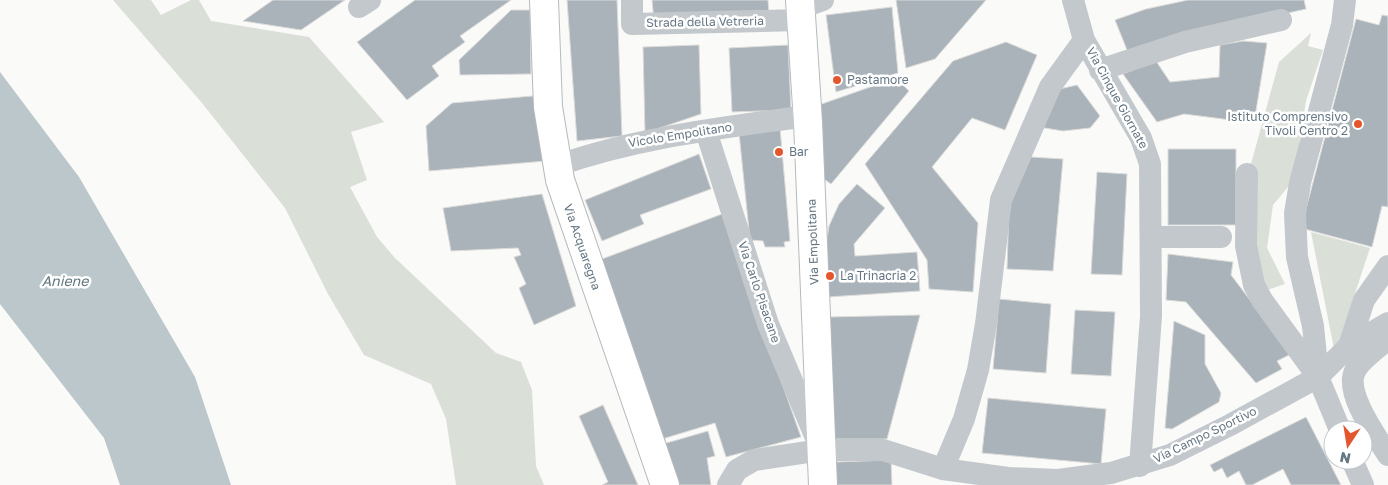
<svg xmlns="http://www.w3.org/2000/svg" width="1388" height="485" font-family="'Golos Text',sans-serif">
	<rect width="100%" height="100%" fill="#fafaf8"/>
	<path fill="#dadfd7" d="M113 0H151L161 15 191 0H199L211 21 309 37 384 122 351 132 367 180 350 187 377 237 395 258 496 353 521 362 532 390 536 466 544 485H456L446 419 431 384 364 355 328 294 285 208 202 103Z
		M1311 33 1308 46 1323 50 1306 101 1293 181 1273 205 1267 248 1285 284 1267 290 1248 261 1251 164 1279 62Z
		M1311 232 1370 248 1335 354Z"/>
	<path fill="#bbc7cb" d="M0 72 79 177 195 377 231 485H120L104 438 0 304Z"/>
	<path fill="#aab3b9" stroke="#dcdcda" d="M273 0H345L301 30 243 21Z
		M415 0H511L460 36 465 42 432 66 439 76 407 100 357 42Z
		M567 0H617L622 136 577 141Z
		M652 0H768L769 14 654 21Z
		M896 0H986L935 59 906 68Z
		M1188 0H1304L1306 9 1179 37 1129 55 1115 20 1146 9Z
		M892 7 898 73 836 92 826 15Z
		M511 10H530L531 74 460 75 459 60Z
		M1382 15 1388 16V207L1382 206 1372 247 1301 228 1356 19 1379 25Z
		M1243 41 1267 43 1254 123 1184 114 1157 122 1123 74 1156 61 1170 82 1219 77 1220 45Z
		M1006 42 1037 55 1005 130 972 118 932 167 978 223 973 292 929 289 927 260 865 164 953 61Z
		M699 45 701 114 645 133 643 47Z
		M788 45 791 110 732 112 729 48Z
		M896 78 909 91 831 184 821 177 816 106Z
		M1077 85 1100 116 1090 128 1063 131 1039 127 1055 90Z
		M544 95 546 161 429 171 426 126 452 103Z
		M780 128 790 241 784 242 785 247H765L763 241 750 240 739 133Z
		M1168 149H1236V225H1168Z
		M699 154 711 189 640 215 644 224 602 241 585 200Z
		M1031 157 1063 159 1053 271 1007 269 1009 205Z
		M1097 172 1127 174 1122 275 1091 274Z
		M857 184 885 208 854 244 855 256 917 252 920 291 828 297 826 246 829 226 839 204Z
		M542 194 576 306 534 325 519 288 526 284 514 257 521 255 518 248 451 251 443 208Z
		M722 214 801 437 726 457 715 423 659 440 594 262Z
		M1168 254 1233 262 1231 275 1291 354 1277 361 1282 369 1256 383 1186 302 1166 300Z
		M999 299 1051 304 1046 373 993 369Z
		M1075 310 1115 312 1111 376 1071 374Z
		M920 315 887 439H835L828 317Z
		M1174 321 1205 335V364L1221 393 1219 402 1172 429 1165 428Z
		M988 398 1106 409 1101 464 982 453Z
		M603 405 638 485H602L608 482 579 416Z
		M1306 417 1341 485H1291L1283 469 1252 485H1246L1239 471 1227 478 1222 468 1214 472 1210 465Z
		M708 431 715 456 707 458 711 485H677L663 444Z
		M891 460 892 485H837L836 462Z"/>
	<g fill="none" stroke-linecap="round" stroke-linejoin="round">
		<defs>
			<path id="major" d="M544 0 548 107 560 180 665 485
				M800 0 808 122 823 485"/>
		</defs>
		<use href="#major" stroke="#b5babe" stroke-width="30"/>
		<path stroke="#c3c8cc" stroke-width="22" d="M632 0V24L801 20
			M1073 0 1084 40 1141 138 1150 164 1151 316 1140 466
			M359 7 370 0
			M801 8 823 0
			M1100 70 1185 42 1281 20
			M706 131 768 324 819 445
			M556 166C638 137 722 128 807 116
			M1247 174 1246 246 1254 285 1262 300 1318 377 1340 430
			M1152 237H1221
			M1388 339C1378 348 1361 359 1355 371 1344 393 1377 437 1388 455
			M1349 346 1364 300 1388 266
			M1318 377 1313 326 1297 257 1295 213 1300 183 1342 25 1345 0
			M1352 460 1363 485
			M943 469 964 419 978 370 986 324 1001 200 1050 87 1084 40
			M728 485 737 470 754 460 821 450H883L943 469 1008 478 1058 480 1111 473 1170 455 1230 425 1318 377 1349 346 1388 323"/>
		<use href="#major" stroke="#fff" stroke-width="28"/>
	</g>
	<g fill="#e4572e" stroke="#fff" stroke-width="2">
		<circle cx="837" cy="80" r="5"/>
		<circle cx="1358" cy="124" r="5"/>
		<circle cx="779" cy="152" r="5"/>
		<circle cx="830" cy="276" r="5"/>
	</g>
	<g text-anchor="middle" stroke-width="5" stroke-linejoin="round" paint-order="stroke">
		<g font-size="12" fill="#657683" stroke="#fff">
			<text transform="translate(705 22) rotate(-1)" y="4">Strada della Vetreria</text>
			<text transform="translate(1117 98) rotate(61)" y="4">Via Cinque Giornate</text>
			<text transform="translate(680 135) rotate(-9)" y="4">Vicolo Empolitano</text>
			<text transform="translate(813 242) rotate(-92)" y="4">Via Empolitana</text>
			<text transform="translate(582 247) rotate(71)" y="4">Via Acquaregna</text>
			<text transform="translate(759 292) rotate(71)" y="4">Via Carlo Pisacane</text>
			<text transform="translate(1205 435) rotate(-26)" y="4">Via Campo Sportivo</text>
		</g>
		<g font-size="12" fill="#657683" stroke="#fff" text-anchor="start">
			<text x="847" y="84">Pastamore</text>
			<text x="1348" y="121" text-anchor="end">Istituto Comprensivo<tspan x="1348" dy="14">Tivoli Centro 2</tspan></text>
			<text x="789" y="156">Bar</text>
			<text x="840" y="280">La Trinacria 2</text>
		</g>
		<g font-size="14" font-style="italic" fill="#60757c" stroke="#fff">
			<text x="65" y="286">Aniene</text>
		</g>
	</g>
	<g transform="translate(1348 445) rotate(192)"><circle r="24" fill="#ffffff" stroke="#c1c8cd"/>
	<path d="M0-4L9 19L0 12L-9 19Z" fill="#e4572e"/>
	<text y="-8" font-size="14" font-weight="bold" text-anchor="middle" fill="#657683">N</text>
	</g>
</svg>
